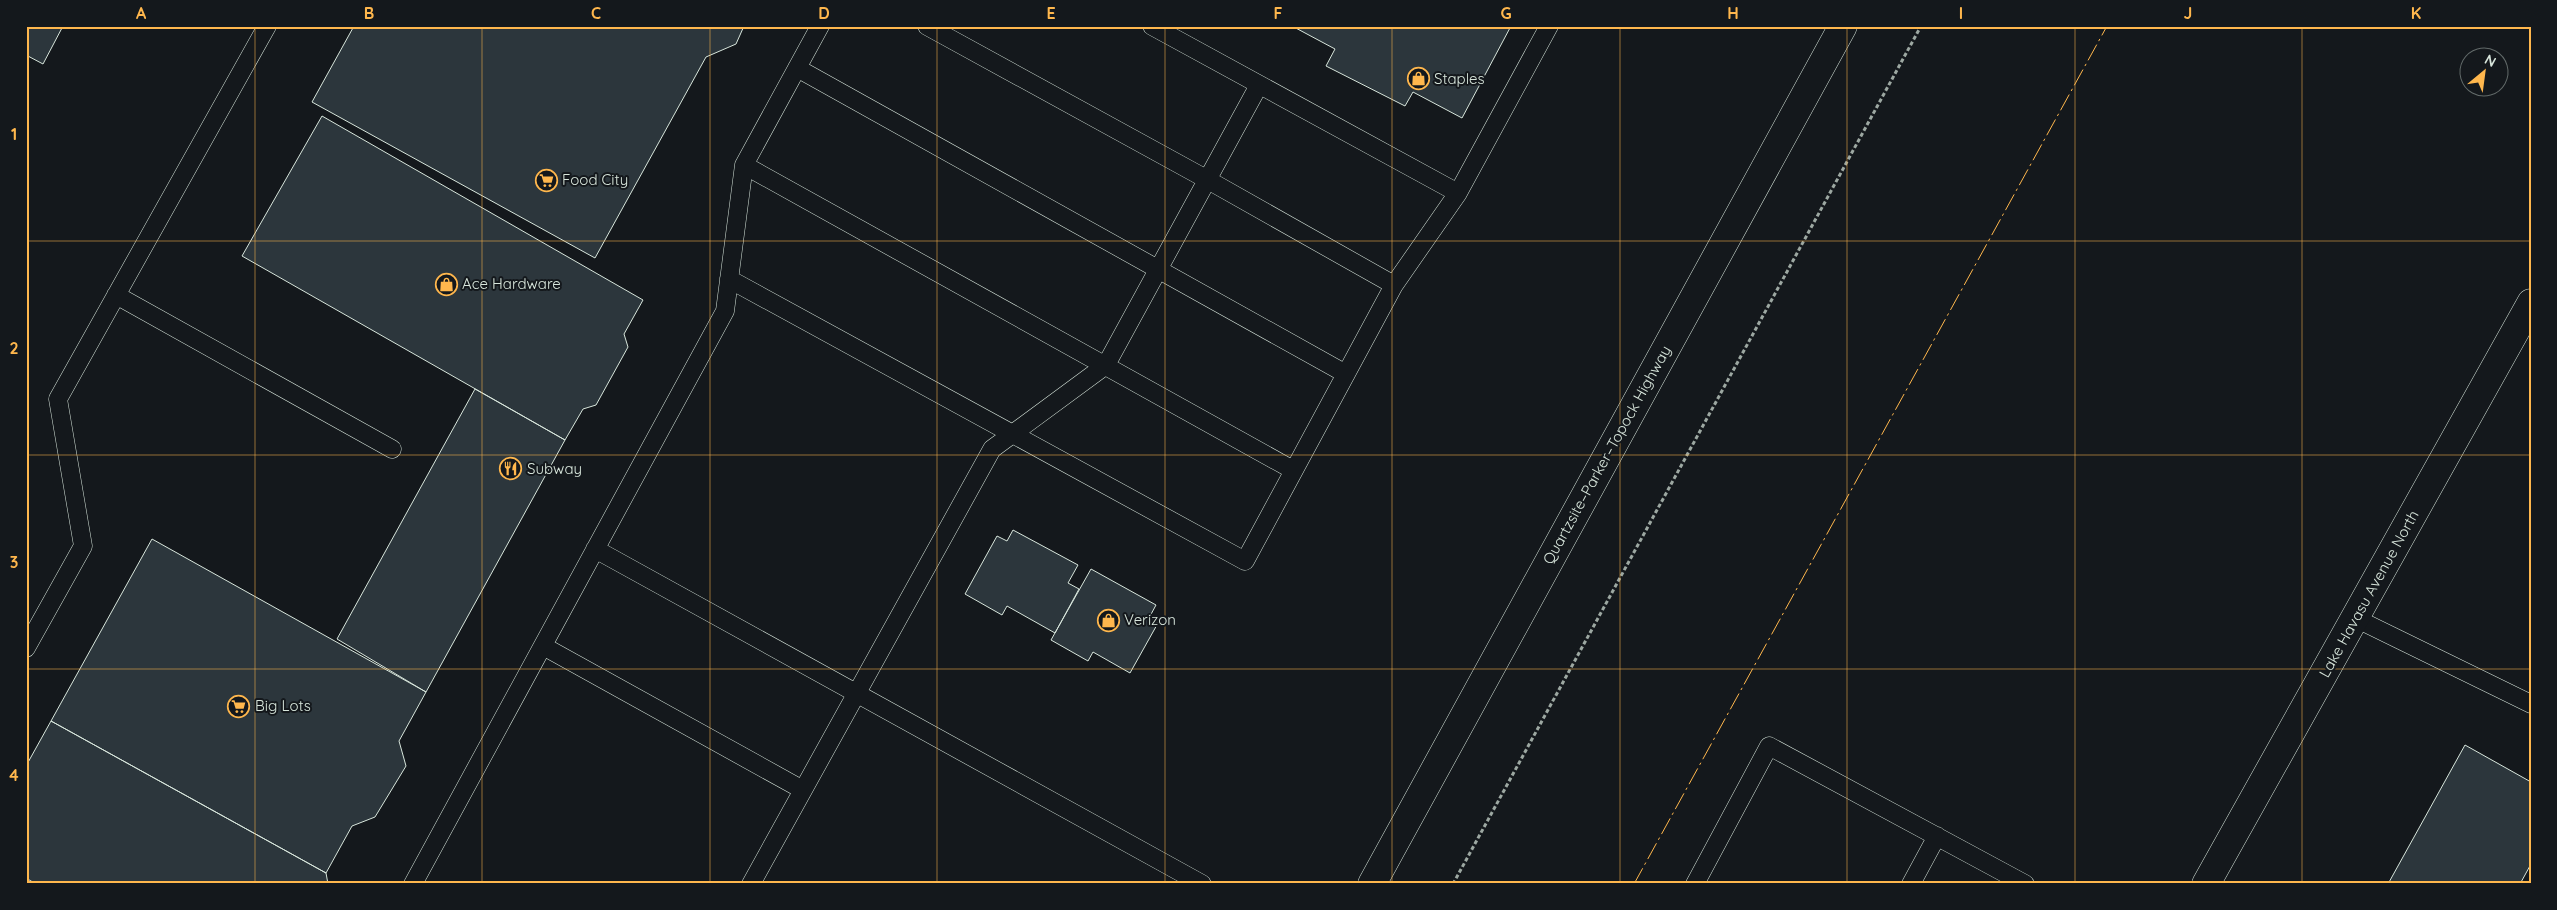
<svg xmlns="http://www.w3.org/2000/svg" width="2557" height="910" font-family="Quicksand,sans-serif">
	<rect width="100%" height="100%" fill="#14181c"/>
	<path fill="#2c363c" stroke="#d8e6dc" d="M26 26H63L43 64 26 55Z
		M354 26H744L736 44 706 57 595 258 312 102Z
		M1292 26H1511L1462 118 1413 92 1405 106 1326 66 1335 49Z
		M322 116 643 300 624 334 628 347 596 405 583 409 565 440 242 256Z
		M475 389 565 440 426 692 337 639Z
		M1013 530 1078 565 1068 583 1079 589 1055 633 1007 606 1002 615 965 594 997 536 1007 541Z
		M152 539 426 692 399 741 406 766 375 817 352 826 326 873 51 721Z
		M1091 569 1156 605 1149 618 1158 623 1130 673 1093 652 1088 661 1051 640Z
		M51 721 326 873 328 884H36L26 878V766Z
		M2465 745 2531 782V864L2520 884H2388Z"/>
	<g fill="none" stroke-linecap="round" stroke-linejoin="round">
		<defs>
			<path id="lane" d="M927 26 1208 180 1394 285
				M1152 26 1458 193
				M797 68 1346 374
				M744 165 1293 470
				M729 279 1245 561 1394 285 1458 193 1549 26
				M116 295 392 449
				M595 549 1202 884
				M2355 618 2531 704
				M543 646 803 790
				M26 648 83 546 58 399 267 26
				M413 884 725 311 744 165 820 26
				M751 884 992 449 1106 365 1259 85
				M1695 884 1769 746 2025 884
				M1911 884 1937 836"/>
			<path id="secondary" d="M2206 884 2531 303"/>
			<path id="highway" d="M1372 884 1843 26"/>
		</defs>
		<use href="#lane" stroke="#d8e6dc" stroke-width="19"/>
		<use href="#secondary" stroke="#d8e6dc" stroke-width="29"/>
		<use href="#highway" stroke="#d8e6dc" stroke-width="29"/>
		<path stroke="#9da8a2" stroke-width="3" stroke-dasharray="4 2.5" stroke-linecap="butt" d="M1453 884 1921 26"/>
		<use href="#lane" stroke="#14181c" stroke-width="18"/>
		<use href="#secondary" stroke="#14181c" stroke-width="28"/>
		<use href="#highway" stroke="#14181c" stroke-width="28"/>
		<path stroke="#ffb74d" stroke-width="1" stroke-dasharray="18 4 2.5 4" stroke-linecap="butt" d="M1634 884 2107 26"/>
	</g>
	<path fill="none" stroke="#ffb74d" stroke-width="1" stroke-opacity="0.55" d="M255 26V884M482 26V884M710 26V884M937 26V884M1165 26V884M1392 26V884M1620 26V884M1847 26V884M2075 26V884M2302 26V884M26 241H2531M26 455H2531M26 669H2531"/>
	<defs>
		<symbol id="shop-ring" viewBox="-11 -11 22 22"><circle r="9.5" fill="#14181c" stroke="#ffb74d" stroke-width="1.5"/><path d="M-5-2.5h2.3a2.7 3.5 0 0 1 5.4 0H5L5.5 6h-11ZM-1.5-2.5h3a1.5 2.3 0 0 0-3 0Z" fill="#ffb74d"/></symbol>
		<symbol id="supermarket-ring" viewBox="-11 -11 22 22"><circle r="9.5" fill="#14181c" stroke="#ffb74d" stroke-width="1.5"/><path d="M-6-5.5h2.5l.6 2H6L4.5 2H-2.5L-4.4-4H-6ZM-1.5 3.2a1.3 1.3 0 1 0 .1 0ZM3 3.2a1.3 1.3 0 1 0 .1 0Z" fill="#ffb74d"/></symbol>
		<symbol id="restaurant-ring" viewBox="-11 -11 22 22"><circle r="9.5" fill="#14181c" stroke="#ffb74d" stroke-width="1.5"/><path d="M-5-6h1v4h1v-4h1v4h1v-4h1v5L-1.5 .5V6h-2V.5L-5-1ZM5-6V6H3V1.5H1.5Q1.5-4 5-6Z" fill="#ffb74d"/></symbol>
	</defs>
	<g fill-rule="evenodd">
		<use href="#shop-ring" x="1406" y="66" width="25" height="25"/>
		<use href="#supermarket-ring" x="534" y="168" width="25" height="25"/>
		<use href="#shop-ring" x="434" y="272" width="25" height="25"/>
		<use href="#restaurant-ring" x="498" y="456" width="25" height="25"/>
		<use href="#shop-ring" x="1096" y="608" width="25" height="25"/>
		<use href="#supermarket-ring" x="226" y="694" width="25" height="25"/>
	</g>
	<g text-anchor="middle" stroke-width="4" stroke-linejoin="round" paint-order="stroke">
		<g font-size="15" fill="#d8e6dc" stroke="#14181c" text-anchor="start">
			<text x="1434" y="84">Staples</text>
			<text x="562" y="185">Food City</text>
			<text x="462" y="289">Ace Hardware</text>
			<text x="527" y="474">Subway</text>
			<text x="1124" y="625">Verizon</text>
			<text x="255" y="711">Big Lots</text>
		</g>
		<g font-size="15" fill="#d8e6dc" stroke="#14181c">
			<text transform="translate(1607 455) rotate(-61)" y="5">Quartzsite–Parker–Topock Highway</text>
			<text transform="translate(2369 594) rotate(-61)" y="5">Lake Havasu Avenue North</text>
		</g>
	</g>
	<rect width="2557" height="910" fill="none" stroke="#14181c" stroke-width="55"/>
	<g transform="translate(2484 72) rotate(29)"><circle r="24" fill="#14181c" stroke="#626a69"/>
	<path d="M0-4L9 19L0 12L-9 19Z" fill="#ffb74d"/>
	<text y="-8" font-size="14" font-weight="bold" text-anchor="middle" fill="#d8e6dc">N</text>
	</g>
	<rect x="28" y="28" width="2502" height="854" fill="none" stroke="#ffb74d" stroke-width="2"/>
	<g font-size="16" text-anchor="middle" font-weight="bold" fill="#ffb74d">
		<text x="141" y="19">A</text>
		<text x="369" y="19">B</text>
		<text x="596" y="19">C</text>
		<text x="824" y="19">D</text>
		<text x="1051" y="19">E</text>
		<text x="1278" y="19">F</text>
		<text x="1506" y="19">G</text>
		<text x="1733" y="19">H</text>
		<text x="1961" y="19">I</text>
		<text x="2188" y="19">J</text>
		<text x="2416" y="19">K</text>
		<text x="14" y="140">1</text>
		<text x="14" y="354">2</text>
		<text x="14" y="568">3</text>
		<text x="14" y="781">4</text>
	</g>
</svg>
